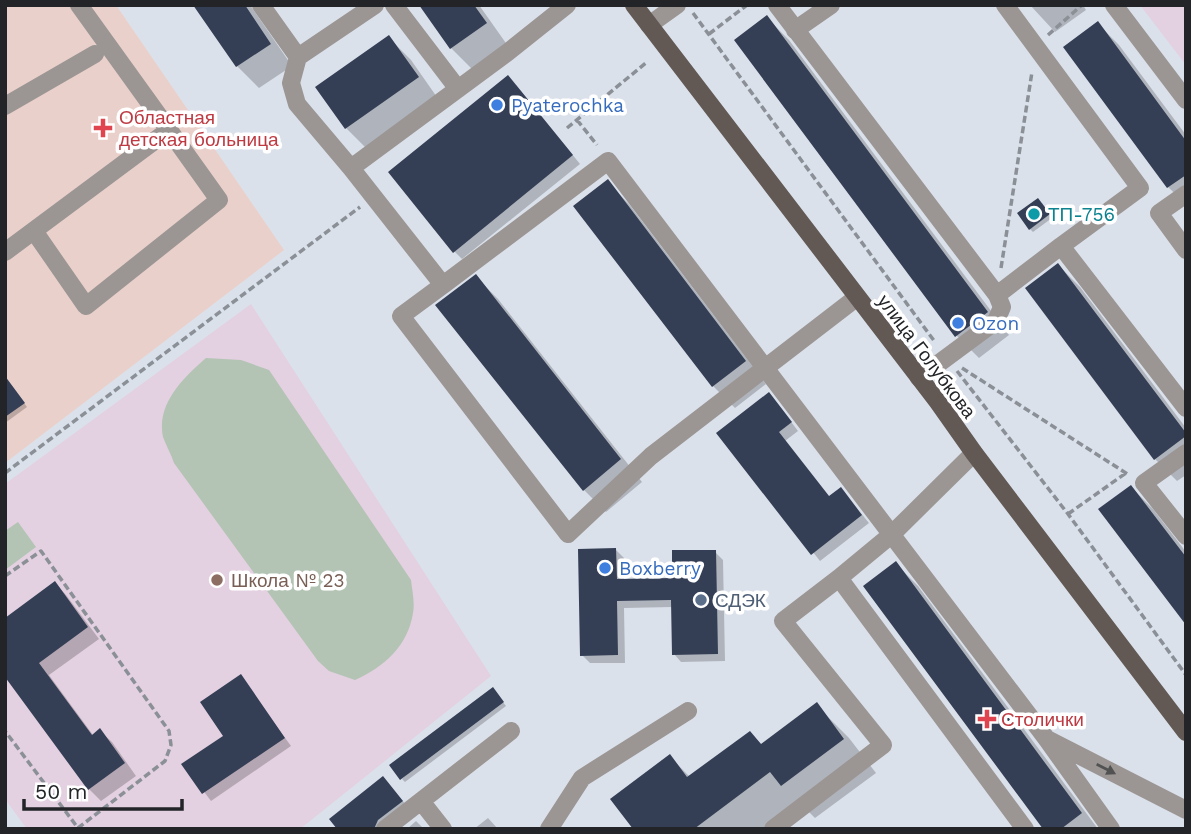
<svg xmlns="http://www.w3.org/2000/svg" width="1191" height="834" font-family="'Work Sans',sans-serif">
	<rect width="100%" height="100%" fill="#dbe1eb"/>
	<path fill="#e3d0e0" d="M1140 5H1186V65Z
		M251 304 491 676 300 829H27L5 799V484Z"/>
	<path fill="#ead0ca" d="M5 5H116L284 250 5 463Z"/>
	<path fill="#b3c4b4" d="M206 358 241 360 269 370 411 580C412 590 415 602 413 613 408 646 384 667 355 680L329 671 318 661 174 463C171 454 166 445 163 437 156 404 184 377 206 358Z
		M18 522 36 547 5 570V531Z"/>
	<path fill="#0003" d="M195 5H250L292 66 259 88 237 66Z
		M421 5H479L508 46 473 70 451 48Z
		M1030 5H1083L1086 10 1055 32Z
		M767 18 789 40 1009 335 979 358 957 336 737 40Z
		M1097 23 1119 45 1186 135V204L1168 187Z
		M389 38 411 60 439 100 368 150 346 128 318 87Z
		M516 85 580 164 462 259 454 251Z
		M607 182 629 204 766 384 735 408 713 386Z
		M1042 203 1052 218 1033 232 1030 229Z
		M1058 265 1080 287 1186 428V475L1177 481 1155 459 1027 288Z
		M476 277 498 299 642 482 606 512 584 490 437 305Z
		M15 391 27 407 5 423V393Z
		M776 402 798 431 785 441 830 498 841 489 869 523 820 561 719 433Z
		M1131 487 1153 509 1186 552V622Z
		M616 550 624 558V581L674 580 715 552 723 560 725 661 681 662 674 654 673 607 624 608 625 663H590L582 655Z
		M896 564 918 586 1098 829H1045Z
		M55 583 66 595 99 639 49 675 93 735 100 731 112 742 136 776 101 801 89 789 5 674Z
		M240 676 291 746 211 801 184 765 225 736Z
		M496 693 506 706 405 782 402 779Z
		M816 705 849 738 876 773 815 818 802 805 771 829H635L670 757 690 777 750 733 762 745Z
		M383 778 413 813 394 829H339Z
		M488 818 498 829H474Z
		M416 821 424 829H407Z"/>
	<path fill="#343f56" d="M193 5H245L271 44 236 67Z
		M419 5H474L487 23 450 49Z
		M767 15 988 312 955 337 734 40Z
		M1098 21 1186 141V175L1167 188 1063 47Z
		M389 35 419 77 345 129 315 87Z
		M508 75 573 155 453 253 388 172Z
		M608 179 746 361 712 387 573 206Z
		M1038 198 1050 214 1029 230 1017 213Z
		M1058 263 1186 433V436L1154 460 1025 288Z
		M476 274 621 459 583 491 435 305Z
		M5 376 25 403 5 417Z
		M769 392 792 422 779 432 829 496 841 487 862 515 811 555 716 433Z
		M1131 485 1186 557V625L1098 509Z
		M616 548 617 579 672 578V550H716L718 654 672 655 671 600 617 601 618 655 580 656 578 549Z
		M896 561 1082 813 1061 829H1043L863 586Z
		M55 581 88 627 39 663 92 735 100 728 125 763 88 790 5 677V618Z
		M241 674 285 738 202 794 181 764 223 736 200 702Z
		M493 687 504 702 400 780 389 765Z
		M817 702 844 739 781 786 770 772 694 829H633L610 799 670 754 687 777 750 731 761 744Z
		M383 776 403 801 378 820 374 829H337L329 819Z"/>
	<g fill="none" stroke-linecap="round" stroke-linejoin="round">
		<path stroke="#8b9097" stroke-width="3.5" stroke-dasharray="7 3.5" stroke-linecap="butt" d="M693 13 935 342
			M709 34 747 5
			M1048 35 1082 5
			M577 120 597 145
			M567 128 647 62
			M1001 268 1032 72
			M962 368 1129 475
			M957 371 1068 514 1186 675
			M5 473 360 207
			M1068 514 1126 473
			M5 576 41 551 169 731 171 745 165 761 78 828 5 731"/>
		<path stroke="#9b9694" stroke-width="18" d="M79 5 169 130
			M261 5 298 57 291 83 297 104 351 168
			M394 5 458 89
			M567 5 508 52 351 168 443 285 608 161 1046 738 1111 829
			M777 5 997 295 1002 307 996 321 919 378
			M1005 5 1140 188 1061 246
			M1114 5 1186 100
			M649 25 677 5
			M795 30 831 5
			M298 57 375 5
			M5 106 95 54
			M1186 194 1159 213 1186 250
			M5 252 169 130 219 200 86 306 34 231
			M443 285 401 316 568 534 651 456 856 298
			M997 295 1061 246 1186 408
			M974 453 891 535 839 578 1025 829
			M1186 453 1144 483 1186 536
			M1049 740 1186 810
			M421 801 443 829
			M385 829 511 731
			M549 829 582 778 688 711
			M773 829 883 745 783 621 839 578"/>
		<path stroke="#625955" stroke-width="18" d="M634 5 938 402 974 453 1186 732"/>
	</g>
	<defs><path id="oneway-solid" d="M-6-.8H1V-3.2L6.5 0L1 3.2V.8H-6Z" transform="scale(1.75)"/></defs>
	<use fill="#525253" href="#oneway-solid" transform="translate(1106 769) rotate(27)"/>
	<g fill="#3f7fe0" stroke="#fff" stroke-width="2.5">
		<circle cx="497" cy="105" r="7"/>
		<circle cx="958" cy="323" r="7"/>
		<circle cx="605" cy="568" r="7"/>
	</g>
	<g fill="#e0444e" stroke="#fff" stroke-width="2.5">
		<path d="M99.5 117.5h7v7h7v7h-7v7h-7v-7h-7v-7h7z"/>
		<path d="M983.5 708.5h7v7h7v7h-7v7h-7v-7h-7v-7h7z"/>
	</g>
	<circle fill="#0f9aa8" stroke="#fff" stroke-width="2.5" cx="1034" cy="214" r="7"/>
	<circle fill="#8d6e63" stroke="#fff" stroke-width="2.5" cx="217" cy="580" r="7"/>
	<circle fill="#5c6f8a" stroke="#fff" stroke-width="2.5" cx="701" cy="600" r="7"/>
	<g text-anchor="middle" stroke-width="7" stroke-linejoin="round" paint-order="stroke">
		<g font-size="19" fill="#366cbe" stroke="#fff" text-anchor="start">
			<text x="511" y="112">Pyaterochka</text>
			<text x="972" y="330">Ozon</text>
			<text x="619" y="575">Boxberry</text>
		</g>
		<g font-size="19" fill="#be3a42" stroke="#fff" text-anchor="start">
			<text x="119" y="124">Областная<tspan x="119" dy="22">детская больница</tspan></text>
			<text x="1001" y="726">Столички</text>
		</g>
		<g font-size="19" fill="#0d838f" stroke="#fff" text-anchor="start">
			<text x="1048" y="221">ТП-756</text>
		</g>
		<g font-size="19" fill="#222427" stroke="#fff">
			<text transform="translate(927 356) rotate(53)" y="7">улица Голубкова</text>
		</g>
		<g font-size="19" fill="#785e54" stroke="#fff" text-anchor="start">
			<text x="231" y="587">Школа № 23</text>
		</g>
		<g font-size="19" fill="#4e5e75" stroke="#fff" text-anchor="start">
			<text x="715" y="607">СДЭК</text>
		</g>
	</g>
	<rect width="1191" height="834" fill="none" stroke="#222427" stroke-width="14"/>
	<path d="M24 799v10h158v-10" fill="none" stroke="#222427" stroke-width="3.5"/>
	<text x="35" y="799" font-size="21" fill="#222427" stroke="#ffffff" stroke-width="5" paint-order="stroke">50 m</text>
</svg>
